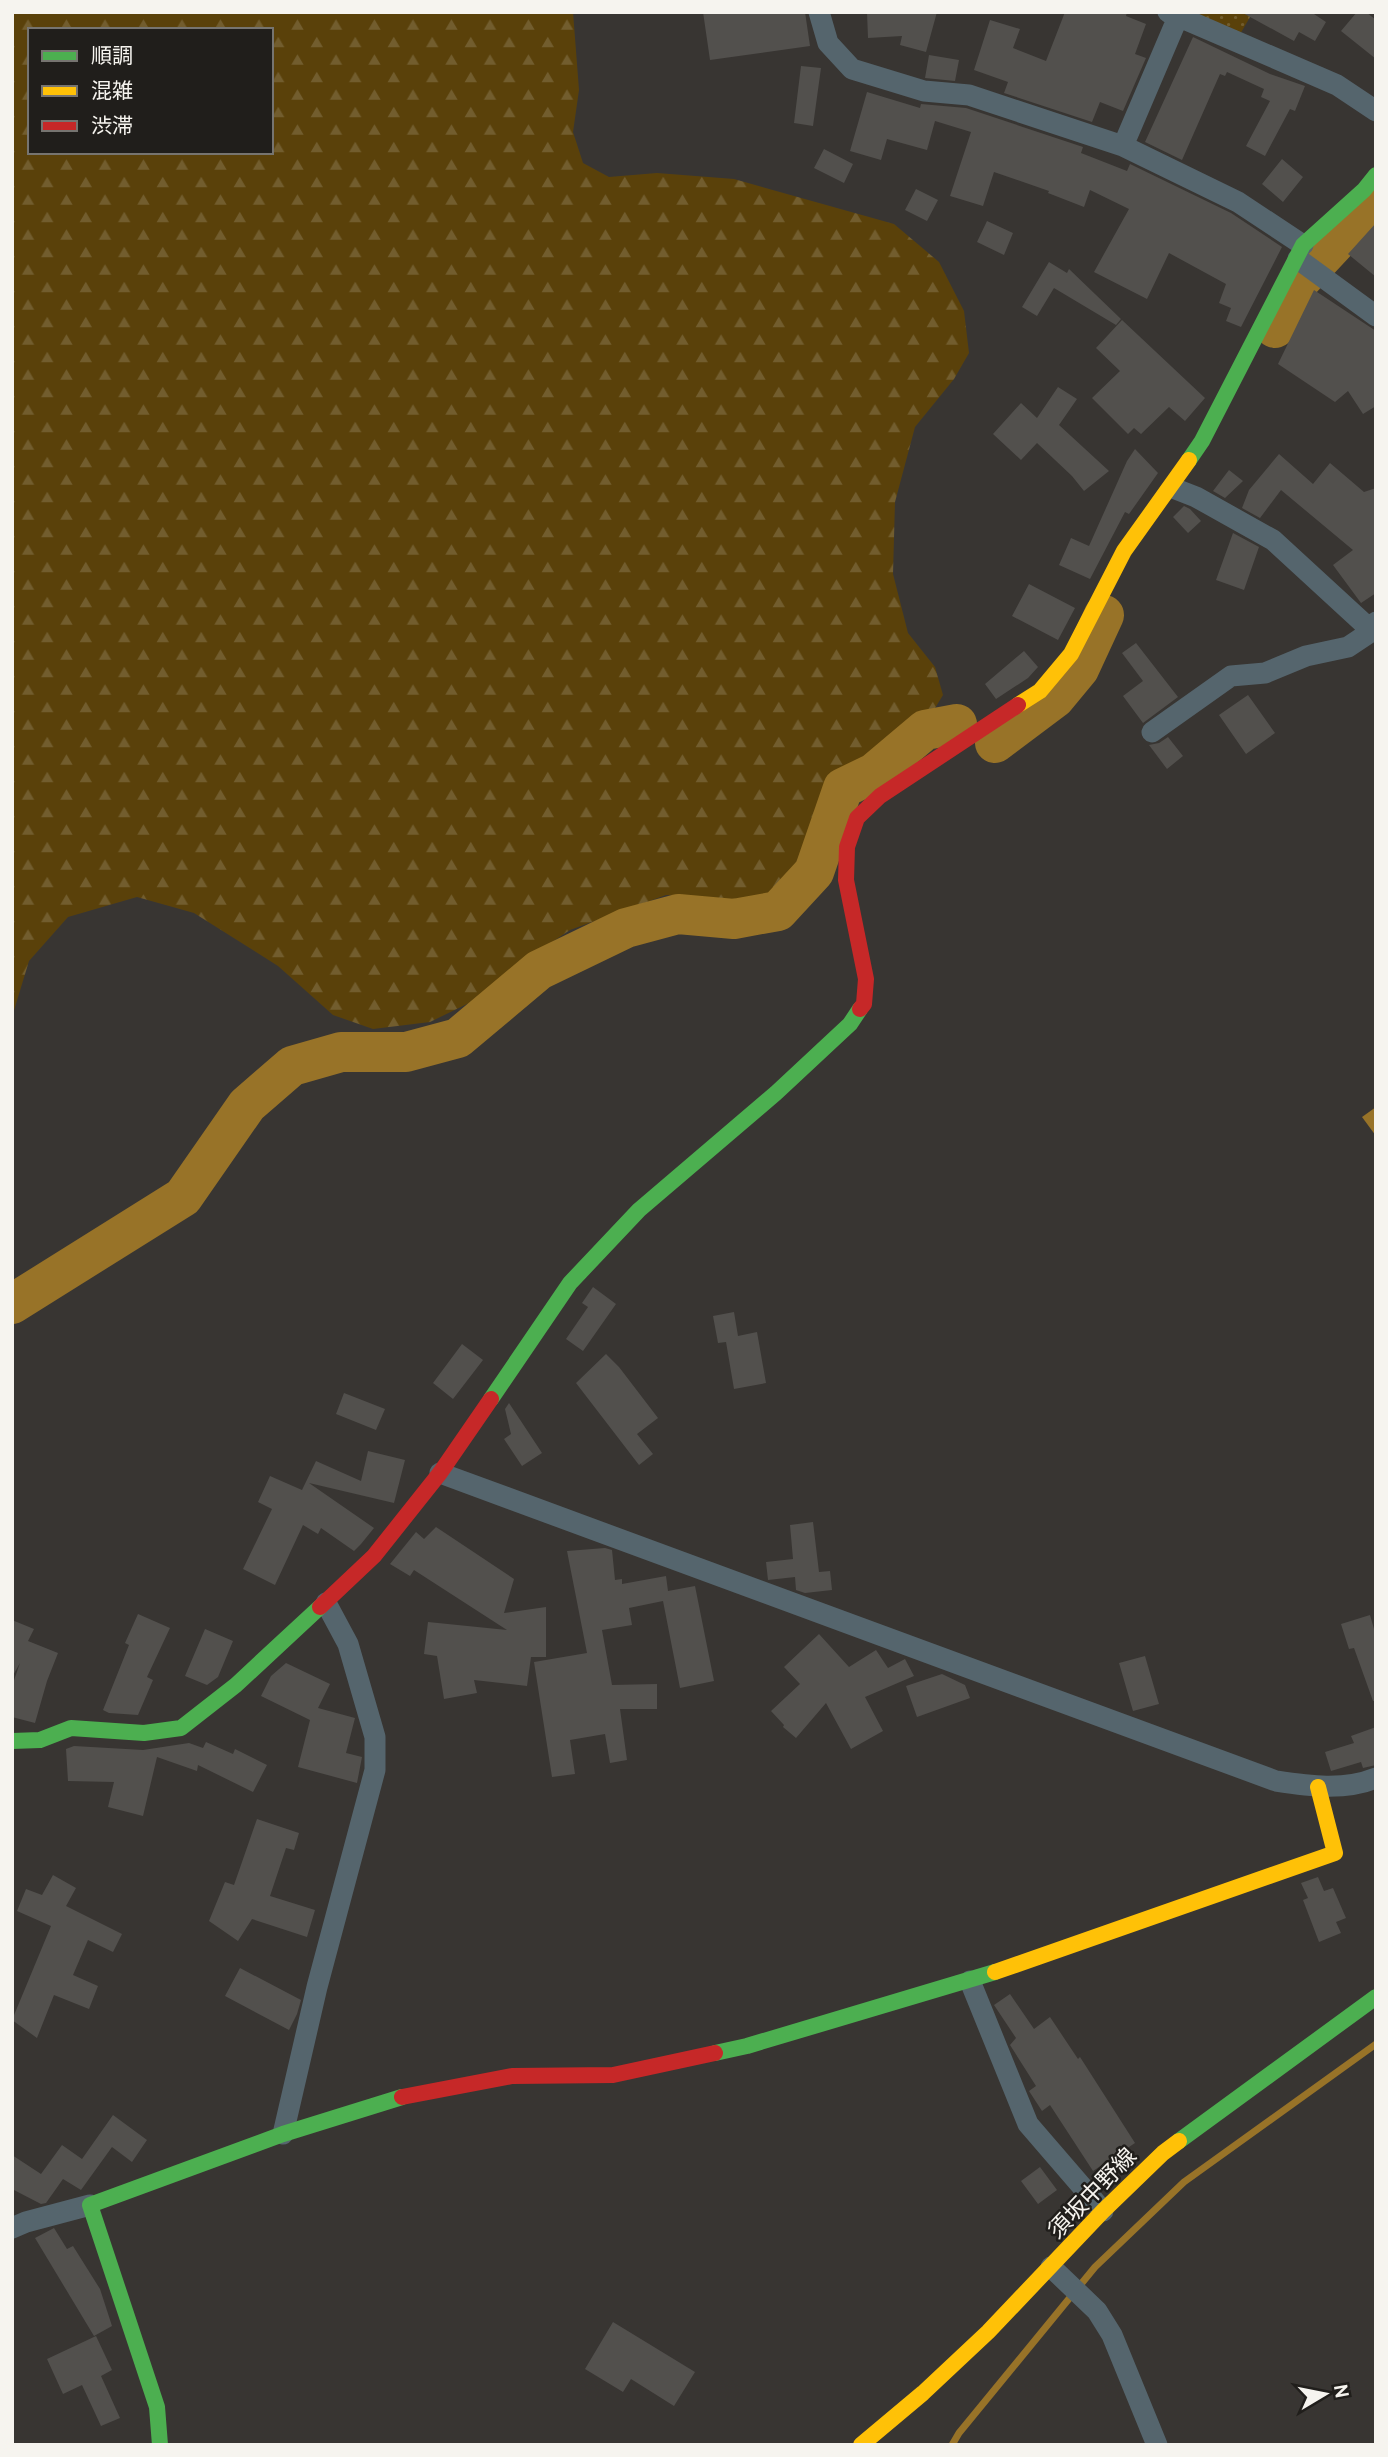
<svg xmlns="http://www.w3.org/2000/svg" width="1388" height="2457" font-family="Overpass,'Noto Sans JP',sans-serif">
	<defs>
		<pattern id="forest-firs" width="22" height="20" patternUnits="userSpaceOnUse" patternTransform="scale(1.75)"><rect width="22" height="20" fill="#5a410a"/><path d="M5 1l3.5 6h-7zM16 11l3.5 6h-7z" fill="#725d2e"/></pattern>
		<pattern id="park-dots" width="8" height="8" patternUnits="userSpaceOnUse" patternTransform="scale(1.75)"><rect width="8" height="8" fill="#5a410a"/><path d="M2 2h.1M6 6h.1" fill="none" stroke="#725d2e" stroke-width="1.8" stroke-linecap="round"/></pattern>
	</defs>
	<rect width="100%" height="100%" fill="#383532"/>
	<path fill="url(#forest-firs)" fill-rule="evenodd" d="M12 12H573L579 90 573 132 583 163 609 177 657 173 734 179 894 224 939 262 964 311 969 353 954 379 915 427 895 502 893 574 908 633 935 667 943 695 929 718 890 742 867 761 836 776 798 865 774 898 735 904 694 897 666 895 570 930 509 971 469 1003 430 1022 373 1029 333 1015 278 966 194 913 137 897 68 917 29 961 12 1017ZM30 30H271V152H30Z"/>
	<path fill="url(#park-dots)" d="M1180 12H1253L1236 41Z"/>
	<path fill="#987328" d="M1376 1107V1136L1362 1117Z"/>
	<g fill="none" stroke-linecap="round" stroke-linejoin="round">
		<path stroke="#987328" stroke-width="7" d="M952 2445 959 2433 1095 2267 1184 2182 1376 2044"/>
		<path stroke="#987328" stroke-width="40" d="M1275 328 1298 283 1376 199
			M995 743 1055 698 1079 669 1104 615
			M12 1304 183 1197 247 1105 292 1066 341 1052H406L458 1038 539 970 626 928 678 914 734 919 778 911 814 872 843 788 874 773 925 730 957 724"/>
	</g>
	<path fill="#52504d" d="M703 12H805L810 46 710 60Z
		M867 12H937L926 52 900 45 902 36 868 38Z
		M1065 12H1127L1126 16 1146 24 1135 54 1146 58 1123 111 1100 102 1092 122 1004 93 1008 82 974 70 990 20 1020 29 1013 48 1046 61Z
		M1241 12H1311L1326 22 1315 41 1299 32 1294 41Z
		M1357 12H1366L1376 20V59L1341 31Z
		M1193 37 1270 74 1305 86 1295 111 1290 109 1265 156 1246 146 1270 101 1261 97 1264 89 1227 72 1225 76 1220 74 1182 160 1145 142Z
		M929 55 959 60 955 81 925 78Z
		M801 66 821 68 813 126 794 123Z
		M867 92 920 108 921 104 966 108 1083 147 1081 153 1127 171 1130 164 1231 213 1282 247 1241 327 1226 321 1231 308 1219 303 1226 284 1169 253 1147 299 1094 272 1129 209 1090 190 1084 207 1048 193 1049 191 994 172 983 206 950 196 971 132 935 121 927 150 887 139 881 160 850 151Z
		M824 149 853 164 844 183 814 168Z
		M1282 159 1303 177 1283 202 1262 184Z
		M916 189 938 200 927 221 905 210Z
		M987 221 1013 233 1004 255 977 242Z
		M1376 223V277L1348 254Z
		M1049 262 1067 273 1069 269 1121 319 1116 325 1054 288 1037 316 1022 307Z
		M1314 290 1376 331V406L1363 414 1348 391 1335 402 1278 364Z
		M1122 320 1205 398 1185 421 1169 407 1141 434 1134 428 1128 434 1092 398 1120 371 1096 348Z
		M1058 387 1077 399 1059 425 1109 471 1084 491 1072 476 1037 443 1021 460 993 434 1021 403 1037 418Z
		M1135 449 1158 473 1129 514 1125 512 1090 579 1059 565 1071 538 1089 546 1127 461Z
		M1279 454 1313 484 1330 463 1364 492 1376 488V593L1361 603 1333 565 1353 550 1281 490 1260 518 1242 508 1249 490Z
		M1229 470 1243 481 1225 498 1213 491Z
		M1184 506 1190 509 1201 521 1188 533 1173 517Z
		M1233 533 1259 547 1244 590 1216 580Z
		M1029 584 1075 608 1058 640 1012 616Z
		M1136 643 1178 697 1143 723 1123 696 1143 681 1122 653Z
		M1024 651 1038 667 1028 678 996 699 985 684Z
		M1248 695 1275 733 1246 754 1219 715Z
		M1168 737 1183 756 1167 769 1149 745 1159 743Z
		M593 1287 616 1304 583 1351 566 1339 588 1307 582 1303Z
		M734 1312 738 1336 757 1332 766 1383 734 1389 726 1342 718 1343 713 1316Z
		M462 1344 483 1360 453 1399 433 1383Z
		M606 1354 619 1367 658 1418 637 1434 653 1454 639 1465 576 1383Z
		M344 1393 385 1409 376 1430 336 1414Z
		M509 1403 542 1453 522 1466 504 1439 511 1434 505 1409Z
		M368 1451 405 1460 394 1503 309 1483 374 1528 361 1544 354 1551 321 1528 318 1534 303 1525 275 1585 243 1569 272 1509 258 1502 270 1476 302 1490 316 1461 361 1481Z
		M813 1522 819 1572 830 1571 832 1590 805 1593 796 1590 795 1577 768 1580 766 1562 793 1559 790 1525Z
		M436 1527 514 1579 504 1613 546 1607V1657H531L527 1686 474 1680 477 1693 444 1699 437 1656 424 1654 428 1622 507 1630 414 1570 410 1576 390 1564 416 1532 424 1539Z
		M605 1548 612 1550 615 1580 622 1579V1584L666 1576 668 1591 695 1586 714 1681 680 1688 663 1601 629 1608 632 1625 602 1630 612 1685 657 1684V1709H620L627 1760 610 1763 605 1734 570 1740 575 1774 552 1777 534 1662 587 1653 567 1551Z
		M138 1614 170 1628 147 1677 153 1680 138 1715 109 1713 103 1710 129 1645 125 1643Z
		M1370 1615 1376 1636V1701H1373L1354 1648 1349 1649 1341 1624Z
		M12 1620 34 1629 28 1641 58 1653 47 1681 35 1723 12 1717V1686L20 1663 12 1677Z
		M205 1629 233 1641 218 1677 207 1685 185 1676Z
		M819 1634 849 1667 876 1650 888 1668 905 1659 914 1676 865 1697 883 1731 851 1749 826 1703 796 1738 783 1727 784 1725 771 1711 800 1684 784 1667Z
		M1145 1656 1159 1704 1133 1711 1119 1663Z
		M286 1663 330 1684 318 1708 355 1718 346 1753 362 1757 357 1783 298 1767 310 1720 261 1696 271 1676Z
		M942 1674 965 1685 970 1698 917 1717 906 1686Z
		M1376 1727V1765L1363 1768 1361 1762 1331 1771 1325 1752 1354 1743 1351 1736Z
		M206 1742 233 1754 235 1749 267 1765 253 1792 198 1765 197 1771 157 1757 143 1816 108 1807 114 1782 68 1781 66 1749 74 1746 143 1750 189 1743 203 1748Z
		M257 1819 299 1833 294 1850 286 1848 270 1896 315 1910 307 1937 252 1919 238 1941 209 1921 225 1882 234 1885Z
		M53 1875 76 1888 66 1906 122 1934 113 1952 88 1940 73 1975 98 1986 89 2009 54 1995 37 2038 12 2020 51 1926 17 1911 26 1889 42 1895Z
		M1318 1877 1324 1891 1333 1888 1346 1918 1336 1922 1341 1933 1319 1942 1303 1900 1308 1898 1301 1883Z
		M240 1968 301 2000 297 2014 289 2030 225 1996Z
		M1010 1994 1034 2029 1050 2017 1078 2059 1080 2057 1135 2143 1093 2171 1050 2105 1042 2111 1029 2091 1036 2086 1010 2045 1016 2038 994 2005Z
		M113 2115 147 2140 132 2162 112 2147 81 2190 63 2179 46 2203 41 2204 12 2189V2155L41 2174 62 2145 82 2159Z
		M1040 2167 1057 2190 1038 2204 1021 2181Z
		M54 2228 67 2249 73 2246 100 2289 112 2326 94 2336 35 2238Z
		M613 2322 695 2372 674 2406 631 2379 623 2392 585 2369Z
		M96 2336 112 2370 101 2376 120 2418 101 2426 82 2385 63 2394 47 2359Z"/>
	<g fill="none" stroke-linecap="round" stroke-linejoin="round">
		<path stroke="#55656d" stroke-width="21" d="M819 12 828 43 852 69 924 91 969 95 1123 146 1238 202 1303 245
			M1168 12 1337 85 1376 111
			M1123 146 1178 17
			M1298 259 1376 316
			M1173 488 1196 497 1273 540 1372 631
			M1152 732 1231 676 1265 673 1306 656 1348 647 1372 631 1376 622
			M440 1473 1276 1781C1309 1786 1344 1791 1376 1778
			M970 1981 1028 2124 1103 2211
			M283 2134 317 1987 375 1770V1737L348 1644 326 1603
			M12 2228 26 2222 90 2205
			M1051 2267 1097 2311 1112 2335 1157 2445"/>
		<path stroke="#4caf50" stroke-width="16" d="M1189 460 1202 441 1303 245 1364 190 1376 175
			M491 1399 570 1283 639 1210 776 1093 850 1024 860 1009
			M12 1741 40 1740 71 1728 144 1733 181 1728 236 1685 320 1607
			M715 2053 747 2046 995 1972
			M1179 2141 1376 1997
			M160 2445 157 2407 90 2205 283 2134 402 2097"/>
		<path stroke="#ffc107" stroke-width="16" d="M1018 705 1040 691 1071 654 1124 551 1189 460
			M995 1972 1335 1853 1318 1787
			M861 2445 923 2393 988 2332 1103 2211 1163 2153 1179 2141"/>
		<path stroke="#c62828" stroke-width="16" d="M860 1009 864 1004 866 979 846 880 847 847 857 818 880 796 1018 705
			M320 1607 374 1556 440 1473 491 1399
			M402 2097 512 2076 613 2075 715 2053"/>
	</g>
	<g text-anchor="middle" stroke-width="5" stroke-linejoin="round" paint-order="stroke">
		<g font-size="23" fill="#f6f4ef" stroke="#201e1b">
			<text transform="translate(1092 2193) rotate(-46)" y="8">須坂中野線</text>
		</g>
	</g>
	<rect width="1388" height="2457" fill="none" stroke="#f6f4ef" stroke-width="28"/>
	<rect x="28" y="28" width="245" height="126" fill="#201e1b" stroke="#767470" stroke-width="2"/>
	<rect x="42" y="51" width="35" height="10" fill="#4caf50" stroke="#767470" stroke-width="2"/>
	<text x="91" y="63" font-size="21" fill="#f6f4ef">順調</text>
	<rect x="42" y="86" width="35" height="10" fill="#ffc107" stroke="#767470" stroke-width="2"/>
	<text x="91" y="98" font-size="21" fill="#f6f4ef">混雑</text>
	<rect x="42" y="121" width="35" height="10" fill="#c62828" stroke="#767470" stroke-width="2"/>
	<text x="91" y="133" font-size="21" fill="#f6f4ef">渋滞</text>
	<g transform="translate(1325 2394) rotate(80)" stroke="#201e1b" stroke-width="5" paint-order="stroke">
	<path d="M0-5L12 26L0 18L-12 26Z" fill="#f6f4ef"/>
	<text y="-10" font-size="19" font-weight="bold" text-anchor="middle" fill="#f6f4ef">N</text>
	</g>
</svg>
